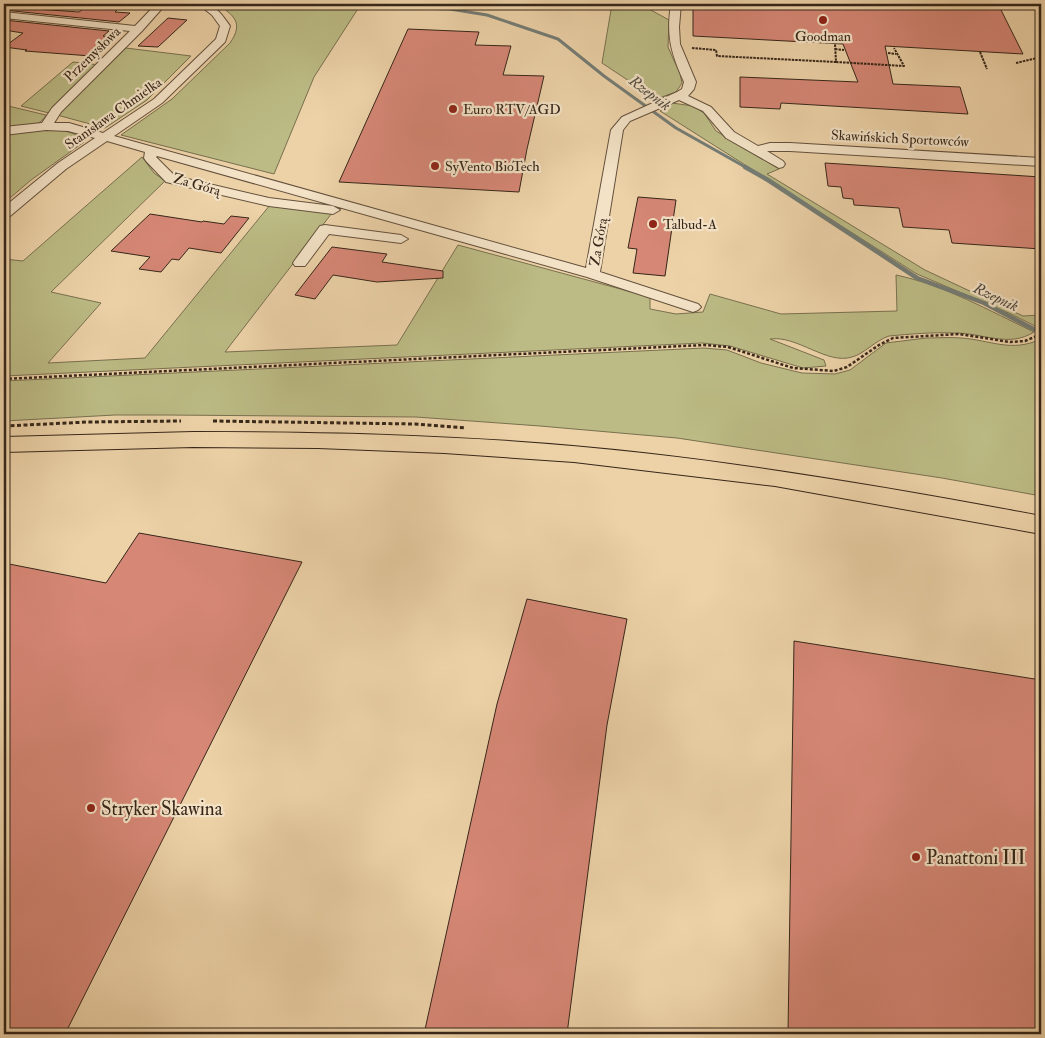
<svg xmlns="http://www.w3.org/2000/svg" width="1045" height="1038" font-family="'IM FELL Double Pica',serif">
	<rect width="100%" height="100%" fill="#edd2a8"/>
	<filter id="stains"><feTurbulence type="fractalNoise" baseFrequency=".004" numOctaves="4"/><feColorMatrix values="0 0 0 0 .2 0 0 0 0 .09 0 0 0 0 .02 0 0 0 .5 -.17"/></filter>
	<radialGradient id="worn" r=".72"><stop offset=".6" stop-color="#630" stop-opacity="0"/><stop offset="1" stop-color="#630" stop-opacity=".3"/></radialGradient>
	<path fill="#bcbb85" stroke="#79704f" d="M217 4H361L314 77 274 174 121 135 172 99 230 43C244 23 234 15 217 4Z
		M612 4H640L669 20 668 47 680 74 682 83 676 92 656 99 602 63Z
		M126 48 191 56 147 100 105 128 57 115Z
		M73 62 100 65 49 113 21 106Z
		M672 103 693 106 704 113 716 131 779 169 767 174 925 270 1023 316 1041 315V329L1011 314 917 274 660 111Z
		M4 105 46 115C40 129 17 127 4 128Z
		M45 128 62 130 81 136 84 142 31 180 4 203V134Z
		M142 157 154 173 165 181 51 292 101 303 48 363 145 358 270 205 332 213 225 352 397 345 458 245 650 297V309L676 314 703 312 710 294 781 314 897 311 896 275C944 285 990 311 1034 332 1009 348 983 333 955 333 933 332 911 334 889 336 876 340 864 354 852 357 827 365 797 335 770 339L824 360 826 366 803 368 730 346 702 343 4 376V259L23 261Z
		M926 338C937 338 949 337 961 338 991 340 1011 353 1041 339V496L942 478 677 438 540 426 416 417 166 415H115L4 421V381L704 348 727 350 761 363 802 373 835 374 850 370 886 343Z"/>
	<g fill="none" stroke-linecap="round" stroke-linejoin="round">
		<path stroke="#747c75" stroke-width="3" d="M207 4 227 6 329 5 450 9 487 15 558 39 604 76 676 128 747 168"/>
		<path stroke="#747c75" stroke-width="4.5" d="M745 167 768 180 917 278 984 303 1041 333"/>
	</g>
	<path fill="#d68776" stroke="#362619" d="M4 4H44L36 9 79 12 87 6 118 9 115 12 130 13 119 22 4 10Z
		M693 4H998L1023 54 885 46 893 84 960 87 968 114 781 103 780 109 740 107V77L858 82 843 44 693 36Z
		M168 18 187 20 158 47 138 46Z
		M4 20 109 31 103 36 114 37 91 56 25 51 27 50 4 47 23 33 4 30Z
		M408 29 479 32 475 45 511 46 503 75 544 76 527 149 519 192 339 182Z
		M825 163 1041 177V249L952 243 949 230 903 227 899 208 854 205 853 199 843 198 841 187 828 186Z
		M638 197 676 200 665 276 633 273 637 249 628 248Z
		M150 214 202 222 203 221 224 224 231 216 249 218 221 253 189 248 179 260 172 259 161 272 139 269 150 257 111 251Z
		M332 247 387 254 382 262 443 271V278L377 282 333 275 315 299 295 295Z
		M139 533 302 562 65 1034H4V563L106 583Z
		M527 599 627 619 607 725 567 1034H424L497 704Z
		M794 641 1041 680V1034H788Z"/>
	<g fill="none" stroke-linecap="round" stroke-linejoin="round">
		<defs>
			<path id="minor" d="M156 4H166L142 31 61 112 54 123H69L103 133 154 99 216 39 220 26 212 15 198 4C215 3 221 13 230 26L225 42 162 103 114 136 586 268 611 130 622 117 677 92 682 89 684 82C671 53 666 36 671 4H681L679 27 680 44 696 82 694 89 688 96 711 107 734 132 758 146 770 143H790L1041 158V166L790 151H767L783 161 785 164 783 167 779 168 726 138 703 111 679 100 630 121 623 130 600 272 698 304 701 307 698 310 693 312 587 277 157 156 156 157 175 176 269 198 333 206 340 210 333 214 269 206 166 182 146 161 144 158 145 152 107 141 66 169 9 217 4 218V207L58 163 95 138 68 131 46 130 4 135V127L42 123 52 108 130 31 4 18V12L135 26Z
				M325 225 401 235 408 239 401 243 329 234 305 266H295L293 263 295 260 320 226Z"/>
			<path id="major" d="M193 432C343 432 493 436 643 453 776 468 909 491 1041 516V534L775 486 574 462 444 453 318 448 193 447 4 452V437Z"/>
		</defs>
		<use href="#minor" stroke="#64513d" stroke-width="2"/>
		<use href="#major" stroke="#362619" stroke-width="2"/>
		<path stroke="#362619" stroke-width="2" stroke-dasharray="2.5 1" stroke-linecap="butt" d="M692 48 716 50 717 56 836 62 835 44
			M835 49 844 50
			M980 52 987 69
			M888 53 896 54
			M836 62 904 66 894 48
			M1016 63 1037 58"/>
		<path stroke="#362619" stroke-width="2.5" stroke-dasharray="3 2" stroke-linecap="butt" d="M4 379 704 345 728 347 793 368 834 371 847 367 879 345 893 338 959 334 1010 342 1025 341 1041 334"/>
		<path stroke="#362619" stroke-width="3" stroke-dasharray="4 2.5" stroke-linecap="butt" d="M213 421 415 424 466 428
			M4 426 88 422 181 421"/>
		<use href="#minor" fill="#f3e2c6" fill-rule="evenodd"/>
		<use href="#major" fill="#edd2a8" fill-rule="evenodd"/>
	</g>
	<g fill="#8f2418" stroke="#f3e2c6" stroke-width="2">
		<circle cx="823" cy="20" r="5"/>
		<circle cx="453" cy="109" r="5"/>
		<circle cx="435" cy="166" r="5"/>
		<circle cx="653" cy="224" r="5"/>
		<circle cx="91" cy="808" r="5"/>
		<circle cx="916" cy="857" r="5"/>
	</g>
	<g text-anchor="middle" stroke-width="4.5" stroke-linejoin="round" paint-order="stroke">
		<g font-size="14" fill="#362619" stroke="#f3e2c6" text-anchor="start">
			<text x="823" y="41" text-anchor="middle">Goodman</text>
			<text x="463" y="114">Euro RTV/AGD</text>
			<text x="445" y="171">SyVento BioTech</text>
			<text x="663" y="229">Talbud-A</text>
		</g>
		<g font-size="14" fill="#362619" stroke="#f3e2c6">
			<text transform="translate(92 54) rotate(-44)" y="5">Przemysłowa</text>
			<text transform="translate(113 113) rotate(-35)" y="5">Stanisława Chmielka</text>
			<text transform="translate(900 138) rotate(3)" y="5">Skawińskich Sportowców</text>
			<text transform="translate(197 184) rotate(16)" y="5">Za Górą</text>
			<text transform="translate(598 242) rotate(-80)" y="5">Za Górą</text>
		</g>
		<g font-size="15" font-style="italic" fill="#504a40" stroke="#f3e2c6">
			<text transform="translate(650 93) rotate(37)" y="5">Rzepnik</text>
			<text transform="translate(996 297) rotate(25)" y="5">Rzepnik</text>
		</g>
		<g font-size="19" fill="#362619" stroke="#f3e2c6" text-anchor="start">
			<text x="101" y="815">Stryker Skawina</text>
			<text x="926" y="864">Panattoni III</text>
		</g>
	</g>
	<rect width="1045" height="1038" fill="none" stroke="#edd2a8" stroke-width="20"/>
	<rect x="5" y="5" width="1035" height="1028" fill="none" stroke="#362619" stroke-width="2.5"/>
	<rect x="10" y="10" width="1025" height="1018" fill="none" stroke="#362619"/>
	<rect width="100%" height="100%" filter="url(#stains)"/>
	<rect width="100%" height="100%" fill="url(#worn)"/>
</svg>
